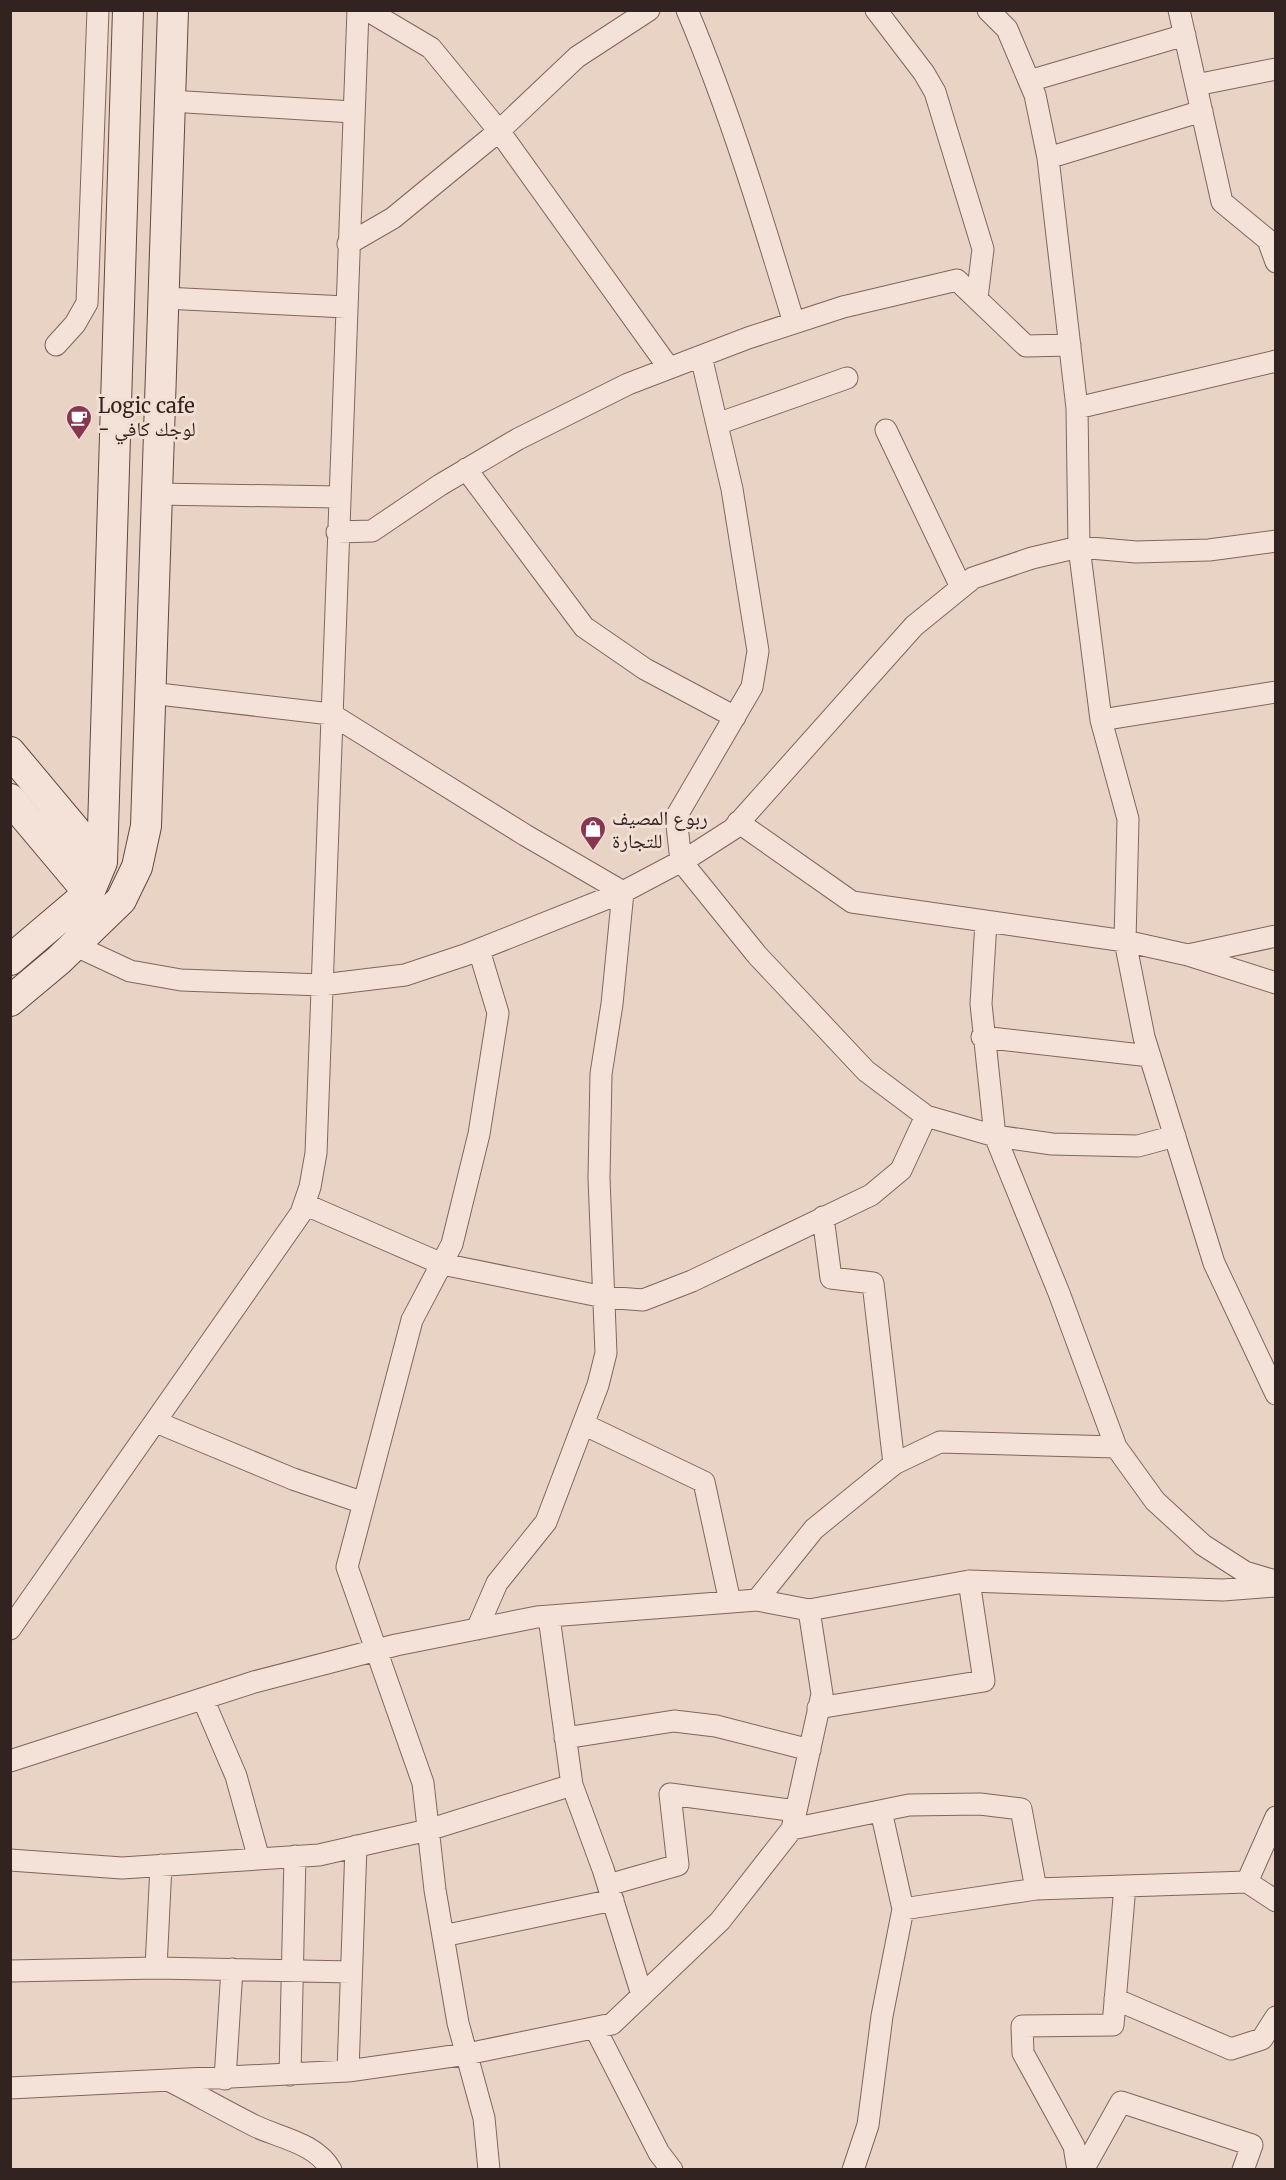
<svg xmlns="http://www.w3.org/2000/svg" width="1286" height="2180" font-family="Merriweather,'Noto Naskh Arabic',serif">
	<rect width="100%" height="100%" fill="#e8d3c5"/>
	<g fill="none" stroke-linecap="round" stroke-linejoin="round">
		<defs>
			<path id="street" d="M367 10 431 48 499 131 669 368
				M687 10C730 112 762 217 794 323
				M876 10 924 73 935 92 983 249 977 298
				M988 10 1007 29 1035 95 1048 158 1077 408 1079 547 1101 720 1128 819 1125 941 1144 1037 1214 1263 1276 1394
				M1179 10 1222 202 1268 240 1276 262
				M1029 81 1185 35
				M1196 85 1276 69
				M170 101 353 112
				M1048 158 1202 111
				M348 244 393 218 499 131 577 57 649 10
				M164 298 346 307
				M56 345 75 324 87 303 98 10
				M701 356 732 489 758 651 752 687 676 817 681 861 757 955 866 1071 926 1116 995 1136 1052 1144 1138 1146 1175 1136
				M1077 408 1276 361
				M717 424 847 378
				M886 430 961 587
				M466 469 584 627 645 669 735 717
				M157 494 338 497
				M337 532 372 531 440 485 518 439 628 384 748 338 843 307 957 280 1026 346 1070 345
				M150 693 331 714 525 835 623 892 612 1004 601 1074 599 1178 606 1353 598 1385 546 1522 497 1583 477 1629
				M1101 720 1276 692
				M738 822 852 902 1125 941 1188 955 1276 983
				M986 922 981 1004 995 1136 1059 1293 1116 1447 1155 1501 1203 1545 1245 1572 1275 1581
				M74 945 130 971 181 980 322 985 405 975 465 955 623 892 691 856 733 829 914 626 973 578 1032 558 1079 547 1136 552 1209 550 1276 541
				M479 950 498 1013 479 1134 452 1244 412 1320 347 1567 423 1783 435 1890 458 2023 484 2118 489 2170
				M1188 955 1276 936
				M982 1037 1150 1056
				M304 1204 442 1264 604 1297 643 1300 692 1281 871 1195 901 1170 926 1116
				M823 1217 831 1278 873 1283 894 1464
				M156 1422 293 1479 364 1503
				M583 1424 704 1482 730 1602
				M757 1600 809 1610
				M549 1617 572 1785
				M10 1629 301 1213 310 1187 316 1153 358 10
				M203 1699 236 1776 259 1859
				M818 1708 984 1681 969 1581
				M565 1738 674 1721 716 1726 810 1750
				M10 1761 254 1682 396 1645 537 1617 757 1600 814 1529 894 1464 940 1442 1116 1447
				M792 1829 909 1805 980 1804 1021 1809 1036 1889 1125 1886
				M10 1860 122 1868 319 1855 428 1830 572 1785 603 1869 642 1995
				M1247 1882 1276 1817
				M608 1885 678 1865 670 1794 796 1811
				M903 1909 1036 1889
				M443 1936 613 1900
				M156 1968 351 1972
				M10 1971 156 1968 161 1865
				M1115 1999 1231 2049 1262 2039 1276 2017
				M595 2028 659 2153 672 2170
				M348 2071 356 1846
				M290 2075 295 1856
				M225 2079 232 1969
				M172 2082C199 2096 227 2112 255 2126 280 2138 316 2143 331 2170
				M10 2088 348 2071 467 2054 612 2024 720 1921 792 1829 822 1694 809 1610 969 1581 1223 1590 1276 1586
				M853 2170 868 2125 882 2016 903 1909 881 1811
				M1078 2170 1074 2146 1023 2053 1022 2026 1113 2025 1125 1886 1247 1882 1276 1901
				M1083 2170 1121 2102 1252 2145 1243 2170"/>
			<path id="secondary" d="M10 752 102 862
				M10 799 89 893
				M10 960 89 893 102 862 128 10
				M10 1001 59 960 121 900 137 867 146 826 173 10"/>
		</defs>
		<use href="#street" stroke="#81655e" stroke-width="23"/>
		<use href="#secondary" stroke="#634741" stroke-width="32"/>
		<use href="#street" stroke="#f4e2d8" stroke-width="21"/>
		<use href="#secondary" stroke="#f4e2d8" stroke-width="30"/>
	</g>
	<defs>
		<symbol id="cafe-pin" viewBox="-11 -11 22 30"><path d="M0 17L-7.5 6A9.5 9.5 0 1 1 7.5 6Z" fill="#883550" stroke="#f1dfd4"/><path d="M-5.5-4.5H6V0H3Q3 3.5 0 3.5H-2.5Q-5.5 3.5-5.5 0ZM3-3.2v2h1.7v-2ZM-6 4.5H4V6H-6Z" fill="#fff"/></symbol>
		<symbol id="shop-pin" viewBox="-11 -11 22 30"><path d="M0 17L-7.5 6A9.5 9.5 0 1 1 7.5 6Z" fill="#883550" stroke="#f1dfd4"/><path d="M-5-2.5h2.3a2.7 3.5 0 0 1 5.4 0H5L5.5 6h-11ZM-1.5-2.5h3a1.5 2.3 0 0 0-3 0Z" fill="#fff"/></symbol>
	</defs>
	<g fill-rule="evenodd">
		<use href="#cafe-pin" x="64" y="403" width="30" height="40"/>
		<use href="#shop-pin" x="578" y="814" width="30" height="40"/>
	</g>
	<g text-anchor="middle" stroke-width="6" stroke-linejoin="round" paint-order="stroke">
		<g font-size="20" fill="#332320" stroke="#f1dfd4" text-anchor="start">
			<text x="98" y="413">Logic cafe<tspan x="98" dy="23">- لوجك كافي</tspan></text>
			<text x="612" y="825">ربوع المصيف<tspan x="612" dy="23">للتجارة</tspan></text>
		</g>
	</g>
	<rect width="1286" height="2180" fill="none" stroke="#332320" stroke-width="24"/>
</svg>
